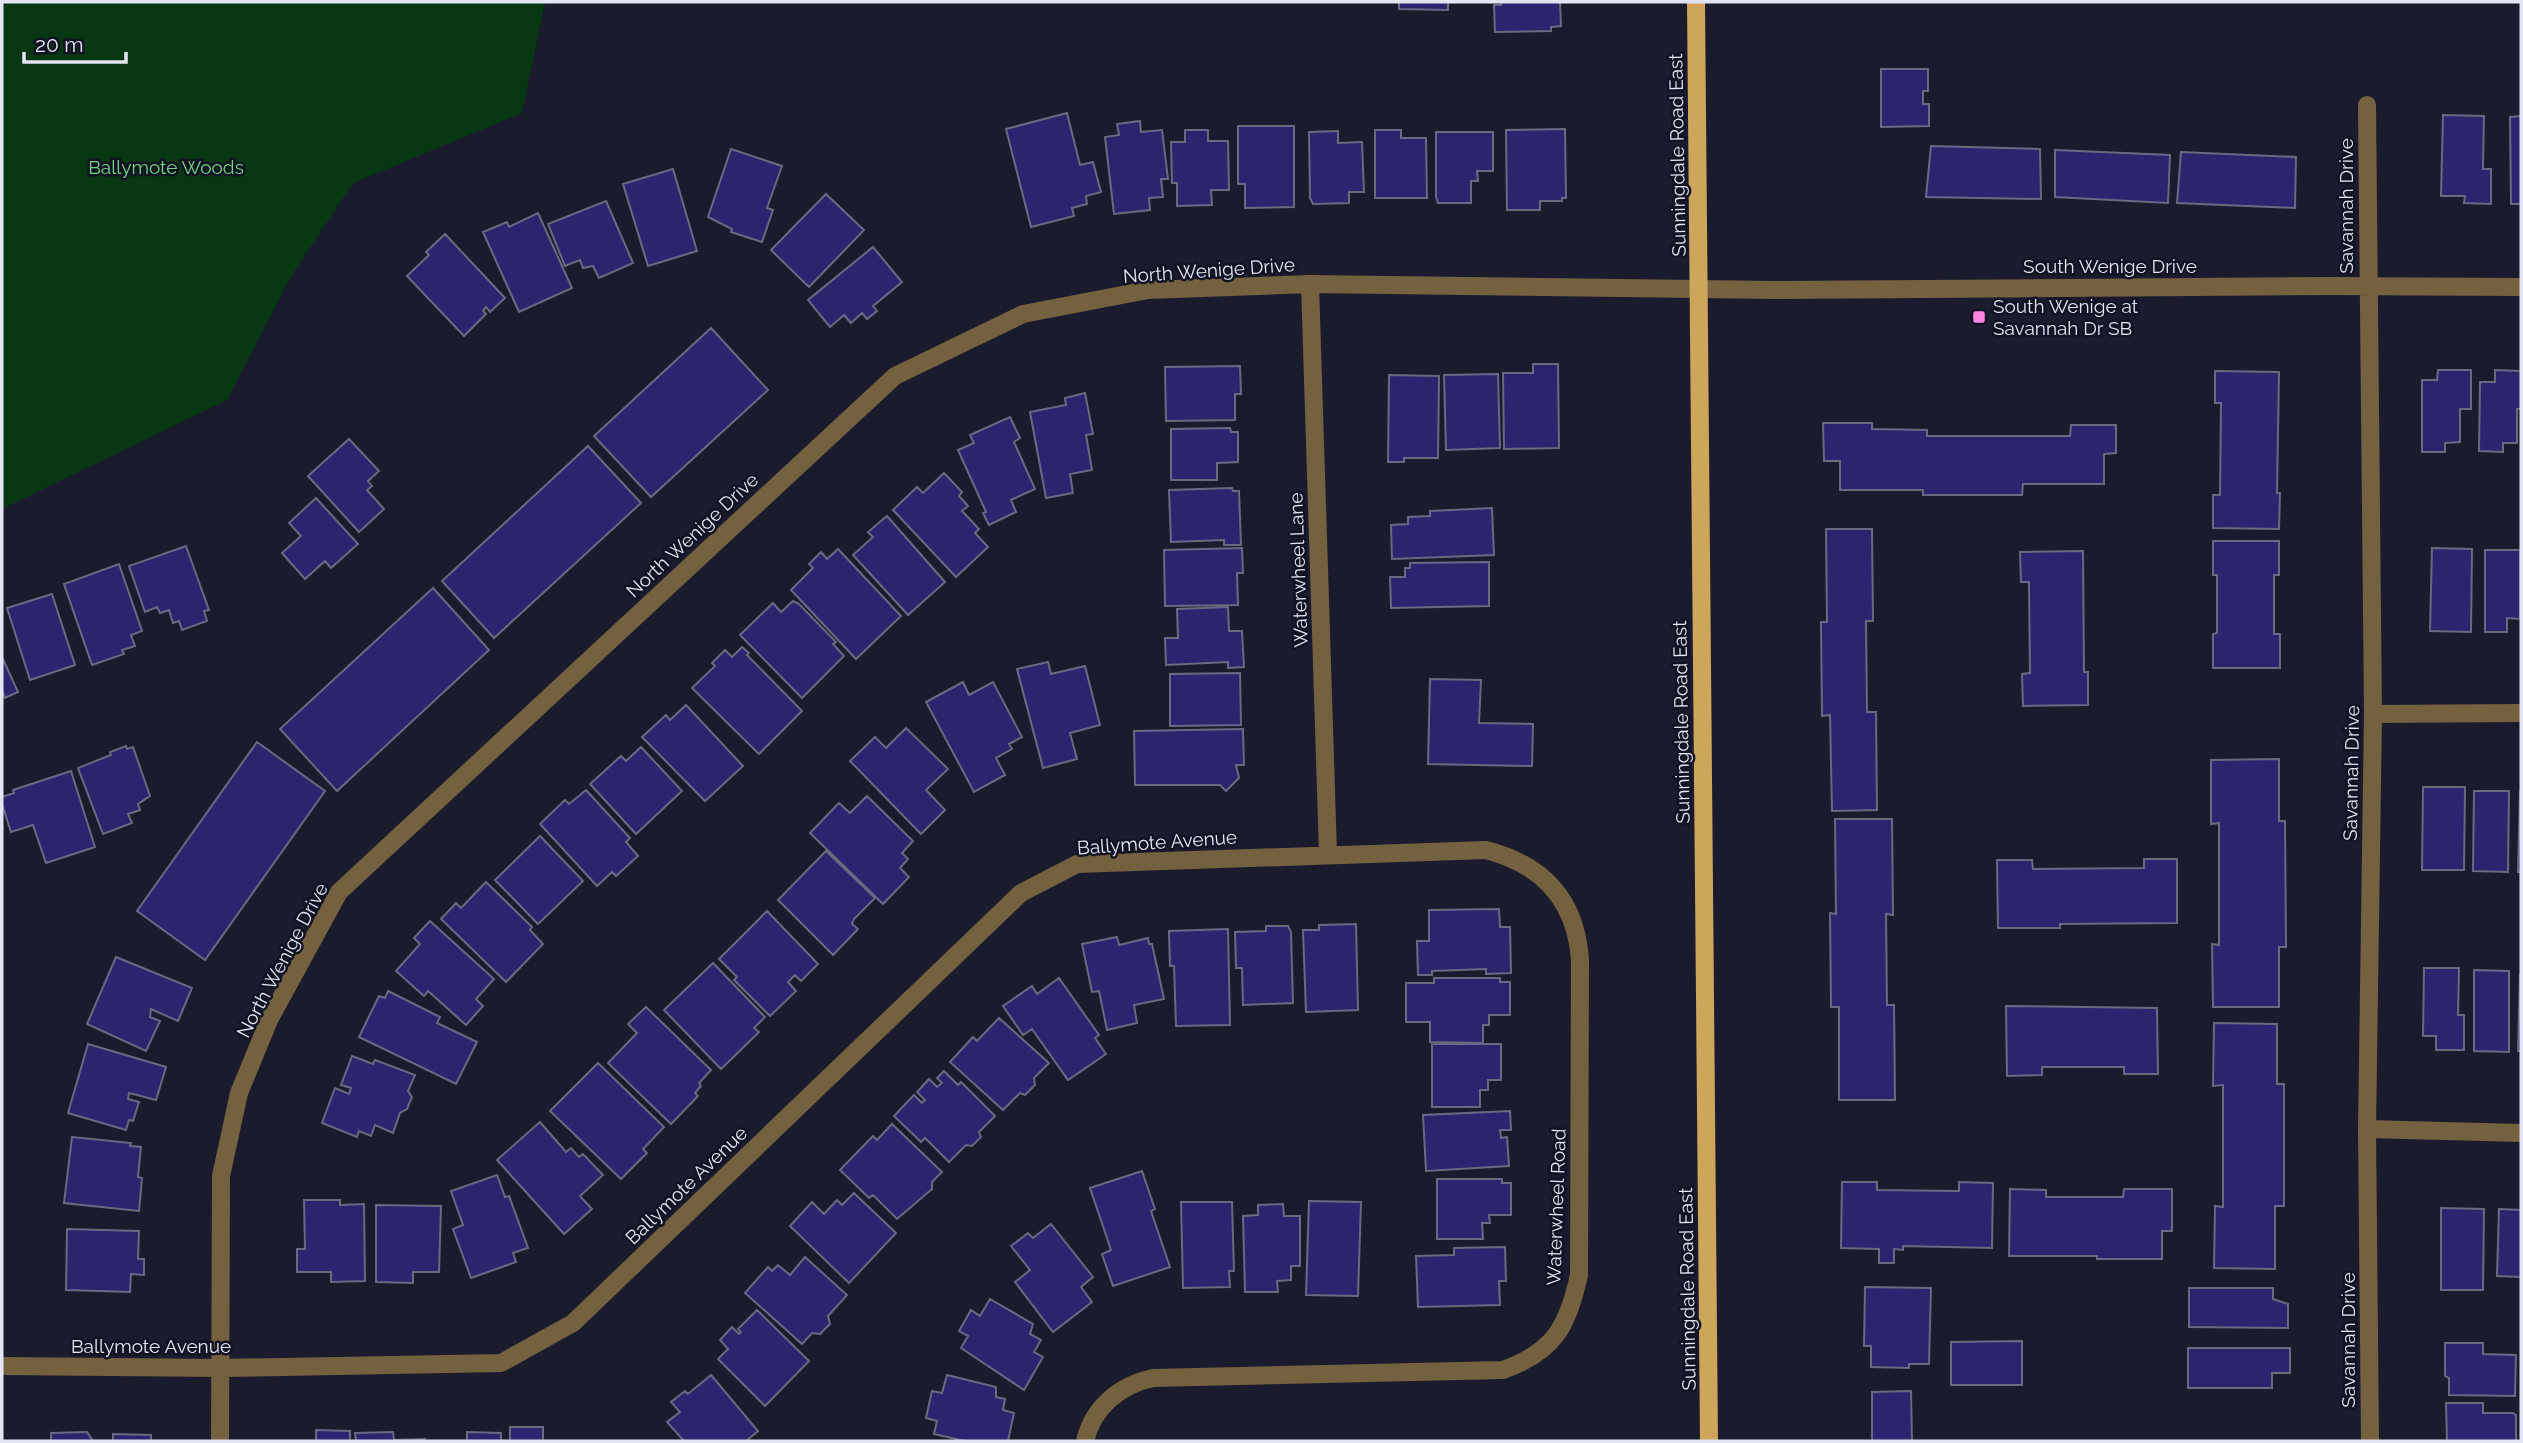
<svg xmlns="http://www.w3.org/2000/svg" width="2523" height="1443" font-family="Raleway,sans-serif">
	<rect width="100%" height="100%" fill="#1a1c2d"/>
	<path fill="#073813" d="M2 2H545L522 113 353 183 293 273 227 400 2 509Z"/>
	<path fill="#2a256e" stroke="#676a80" stroke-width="2" d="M1399 2H1448V10L1399 9Z
		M1501 2H1560L1561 26 1551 27V31L1495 32 1494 5H1501Z
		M1881 69H1928V91H1923V104H1929V126L1881 127Z
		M1067 113 1080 165 1093 162 1101 192 1086 196 1087 204 1072 208 1074 216 1031 227 1006 129Z
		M2443 115 2484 116 2483 169H2491V204L2464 203 2465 196H2441Z
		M2521 116V204H2511L2510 117Z
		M1140 121 1141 132 1162 130 1168 179H1161L1163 197 1149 198 1150 210 1114 214 1105 137 1119 135 1117 124Z
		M1238 126H1294V207L1245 208V184H1238Z
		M1565 129 1566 198H1562V201H1540V210H1507L1506 130Z
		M1185 130H1208V141H1228L1229 190H1211L1212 205 1177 206V183H1172L1171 142H1185Z
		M1375 130H1401V138H1426L1427 198H1375Z
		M1338 131V143L1362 142 1364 192H1349V203L1313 204 1310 198 1309 132Z
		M1436 132H1493V171H1477L1478 181H1471V203H1438L1436 197Z
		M1931 146 2040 149 2041 199 1926 197Z
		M731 149 782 166 767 208 773 210 762 242 731 232 732 229 708 217Z
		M2055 150 2170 155 2168 203 2055 197Z
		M2181 152 2296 157 2295 208 2177 203Z
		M673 169 697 251 648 266 623 184Z
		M826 194 864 230 809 287 771 250Z
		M606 201 633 263 599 278 593 266 583 268 580 260 565 266 548 224Z
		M538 213 572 288 519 312 483 232 507 222 509 227Z
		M445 234 505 298 490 312 486 307 483 311 486 314 464 336 407 276 429 255 426 252Z
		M873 247 902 282 873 306 877 311 867 319 862 313 851 323 844 315 830 327 808 300Z
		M711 328 768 390 651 497 594 436Z
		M1533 364H1558L1559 448 1504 449 1503 373H1533Z
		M1240 366 1241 394H1235V420L1166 421 1165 367Z
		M2438 370H2471V409H2460V442L2445 443V452H2422V380H2437Z
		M2495 370 2521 371V409H2517V443H2503V452L2479 451 2480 382H2495Z
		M2215 371 2279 372 2277 493H2280L2279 529 2213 528V495H2220L2221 403H2215Z
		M1498 374 1500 448 1446 450 1444 375Z
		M1389 375 1439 376 1438 458H1404V462H1388Z
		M1085 393 1093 434 1086 435 1092 470 1070 474 1073 493 1046 498 1030 412 1066 405 1065 398Z
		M1010 417 1020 438 1014 442 1035 489 1011 500 1016 512 989 525 983 513 986 512 958 450 974 443 970 435Z
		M1823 423H1872V429L1927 430V436H2070L2071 425H2116V453L2104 454V484H2023L2022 495H1923V490H1840V461H1824Z
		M1230 428 1231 432H1238V462L1217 463V480H1171V429Z
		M349 439 379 471 368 481 372 486 367 490 384 509 359 532 308 476Z
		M588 446 641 503 494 638 442 581Z
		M944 473 962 492 959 496 968 506 962 511 979 529 975 533 988 547 956 577 893 510 917 487 923 493Z
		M1232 488 1233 491H1239L1241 545H1224V540L1171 542 1169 490Z
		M316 498 358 544 331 568 325 561 305 579 282 553 301 536 289 523Z
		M1492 508 1494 555 1392 559 1391 525 1408 524V517L1430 516V511Z
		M887 516 945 582 908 615 853 555 873 537 868 532Z
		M1826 529H1872L1873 621H1866L1867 712H1876L1877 810 1832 811 1830 715 1822 716 1821 622H1827Z
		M2213 541H2279V575H2274V634H2280V668H2213V634L2217 633V575H2213Z
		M186 546 209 610 204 611 207 621 182 630 179 621 173 623 169 610 160 613 157 607 145 612 129 566Z
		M1242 548 1243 573H1237L1238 605 1165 606 1164 550Z
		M2432 548 2472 549 2471 632 2430 631Z
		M838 549 901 616 856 659 791 590 813 568 809 564 821 552 827 559Z
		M2485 550H2520V619L2507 618V632H2485Z
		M2083 551 2084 672H2088V705L2023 706 2022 674 2030 673 2029 582H2021L2020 552Z
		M1489 562V606L1391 608 1390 577H1405V568H1410V563Z
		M119 564 142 631 131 635 135 646 122 650 124 654 92 665 64 584Z
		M433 588 489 650 337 791 280 729Z
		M52 594 75 665 30 680 7 608Z
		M793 601 799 604 836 642 833 644 844 656 802 698 740 635 773 603 781 612Z
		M1228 607 1229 631H1242L1244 667 1228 668V662L1166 665 1165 638H1178L1177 609Z
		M742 647 749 653 747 655 802 711 759 754 692 688 715 666 712 663 725 650 732 657Z
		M2 657 18 692 5 698 2 690Z
		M1048 662 1051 674 1085 666 1100 725 1070 733 1077 759 1043 768 1017 669Z
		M1240 673 1241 725 1170 726V674Z
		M1430 679 1481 680 1479 723 1533 724 1532 766 1428 764Z
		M963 682 969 695 993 682 1022 737 1009 744 1012 749 996 758 1005 775 974 792 926 702Z
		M686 705 743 766 705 801 642 737 666 715 670 720Z
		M906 728 948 769 926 790 945 810 921 834 850 761 875 737 886 748Z
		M1243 729 1244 765H1236L1239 778 1226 791 1220 785H1135L1134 731Z
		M257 742 325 791 205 960 137 911Z
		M126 746 127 749 133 747 150 796 138 804 140 810 128 814 132 823 103 834 78 768 111 755 110 752Z
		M641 747 682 791 636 834 590 784 621 756 626 761Z
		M2279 759V821H2285L2286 947H2279V1007H2213L2212 944 2219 945V823L2211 824V760Z
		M71 771 95 847 46 863 33 825 11 832 2 804V797L14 793 13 790Z
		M2423 787H2465L2464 870H2422Z
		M586 790 630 838 626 842 638 856 616 876 612 872 597 886 540 824 565 800 569 804Z
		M2474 791H2509L2508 872 2473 871Z
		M2520 792H2521V872H2518Z
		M867 796 913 841 902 853 908 859 900 868 909 877 883 904 810 833 839 803 850 813Z
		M1835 819H1892L1893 915 1886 914 1887 1005H1894L1895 1100H1839V1007H1831L1830 913 1836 914Z
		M540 836 583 881 538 924 495 880Z
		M826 851 875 898 854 919 852 924 858 929 833 955 778 900Z
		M2144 859H2177V923L2060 924V928H1998L1997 860H2032L2033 869 2144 868Z
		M486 882 532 927 530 930 543 944 506 982 441 919 456 903 461 908Z
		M1499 909 1500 927H1510L1511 973 1486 974V969L1432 971V975H1418L1417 941H1429V910Z
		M767 911 818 964 801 981 795 975 788 982 796 991 770 1016 734 980 737 977 719 959Z
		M430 921 494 979 476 999 483 1006 466 1025 428 991 424 996 396 971 420 944 414 938Z
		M1356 924 1358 1010 1306 1012 1303 930H1319V925Z
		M1266 926H1288L1291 932 1293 1003 1243 1005 1242 968H1236L1235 932 1266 931Z
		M1228 929 1230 1025 1176 1026 1174 966H1170L1169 931Z
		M1117 937 1119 945 1148 938 1149 944H1152L1164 999 1134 1005 1137 1023 1107 1030 1099 991 1092 992 1082 944Z
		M116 957 192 988 178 1021 151 1009 150 1017 160 1021 146 1051 87 1024Z
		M713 963 765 1017 754 1028 759 1032 721 1069 664 1010Z
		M2424 968H2459L2458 1015H2464V1050H2436V1036H2423Z
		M2474 970 2509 971V1052L2474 1051Z
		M2520 975H2521V1051H2518Z
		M1059 978 1099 1035 1095 1038 1106 1054 1068 1080 1032 1029 1023 1035 1003 1006 1032 986 1037 994Z
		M1434 978H1500V982H1510V1015H1489V1025H1483V1043L1430 1042V1022H1406V983H1434Z
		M388 991 440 1017 437 1023 477 1042 456 1084 359 1037 379 996 385 998Z
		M2006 1006 2157 1008 2158 1074H2124V1067H2042V1075L2007 1076Z
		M646 1007 711 1070 699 1083 701 1086 695 1093 698 1096 671 1124 608 1063 637 1033 628 1024Z
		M999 1018 1049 1063 1034 1078 1035 1085 1025 1095 1020 1093 1003 1110 950 1062 973 1037 977 1041Z
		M2214 1023 2277 1024V1084H2284V1206H2275V1269L2214 1268 2215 1206 2223 1207V1085L2213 1086Z
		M88 1044 166 1067 156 1100 129 1093 128 1099 139 1102 133 1121 129 1120 126 1130 68 1113Z
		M1432 1044H1501V1080H1488V1090H1480V1107H1432Z
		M352 1056 373 1064 375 1060 415 1075 408 1091 412 1097 407 1109 400 1113 393 1133 375 1125 371 1136 359 1131 357 1137 322 1123 335 1088 349 1094 351 1088 341 1085Z
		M598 1063 664 1127 643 1149 647 1153 621 1179 550 1111Z
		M944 1071 958 1085 961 1082 995 1116 979 1132 981 1137 972 1146 966 1145 949 1162 925 1138 921 1142 894 1116 914 1095 922 1103 925 1100 917 1092 929 1079 937 1087 942 1083 937 1078Z
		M1510 1111 1511 1130H1500L1501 1138 1507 1137 1509 1166 1426 1171 1423 1115Z
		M540 1122 566 1152 571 1148 579 1157 583 1154 603 1175 580 1196 592 1209 564 1234 497 1160Z
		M892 1124 942 1172 932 1182V1189L897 1219 873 1195 869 1198 840 1170 873 1136 877 1140Z
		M72 1137 131 1143 130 1146 141 1147 138 1177 142 1178 139 1211 64 1203Z
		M1142 1171 1155 1209 1151 1211 1170 1267 1113 1286 1102 1254 1111 1250 1090 1188Z
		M497 1175 505 1197 509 1196 528 1248 513 1253 516 1262 471 1278 453 1229 463 1225 451 1191Z
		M1437 1179H1502V1183H1511V1215H1489L1490 1223H1482L1483 1239H1437Z
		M1842 1182H1877V1190L1959 1191V1182L1993 1183 1992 1248 1903 1246V1250L1894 1249V1263H1879V1249L1841 1248Z
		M2010 1189 2046 1190V1197H2123L2124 1189H2172V1231H2162V1259H2097V1256H2009Z
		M854 1193 896 1233 849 1283 790 1226 812 1202 824 1214 837 1200 842 1205Z
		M304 1200H340V1205L364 1204 365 1281 331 1282V1272H297V1249H305Z
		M1309 1201 1361 1202 1358 1296 1306 1295Z
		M1181 1202H1232L1234 1271H1229L1230 1287 1183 1288Z
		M1283 1204 1284 1216H1300V1266H1291V1280L1277 1281 1278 1292H1245L1243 1216 1258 1215V1205Z
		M376 1205 441 1206 439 1272H413V1283L376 1282Z
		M2441 1208 2484 1209 2483 1290H2441Z
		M2499 1209 2521 1210V1277L2497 1276Z
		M1051 1224 1093 1277 1081 1287 1092 1302 1053 1332 1015 1282 1030 1270 1011 1246 1028 1233 1033 1238Z
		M67 1229 139 1231 138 1259H144V1275L131 1274 130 1292 66 1290Z
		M1505 1247 1506 1281H1499L1500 1305 1418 1307 1416 1256 1454 1255V1248Z
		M805 1257 847 1295 828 1316 830 1324 820 1334 812 1333 802 1344 745 1293 768 1267 772 1271 778 1265 790 1275Z
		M1865 1287 1931 1288 1929 1364H1909V1368L1871 1367V1346H1864Z
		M2189 1288H2273V1299L2288 1304V1328L2189 1327Z
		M990 1299 1033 1324 1030 1334 1041 1340 1034 1352 1043 1357 1024 1390 961 1348 968 1336 959 1331 971 1310 980 1316Z
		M757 1310 809 1361 765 1406 718 1359 728 1349 720 1340 732 1327 739 1334 741 1332 738 1329Z
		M2022 1341V1385H1951V1342Z
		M2445 1343H2483V1354L2516 1355 2515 1396 2449 1395V1378L2445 1376Z
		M2188 1348H2290V1373H2272V1388H2188Z
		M711 1375 758 1431 746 1441H684L667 1422 680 1412 671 1402 685 1391 688 1394Z
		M947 1375 996 1387V1397L1005 1399 1003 1410 1014 1413 1008 1441H965L934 1434 937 1421 926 1418 932 1391 942 1393Z
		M1911 1391 1912 1441H1872V1392Z
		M2446 1403H2483V1413H2513L2516 1415V1441H2447Z
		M510 1427H543V1441H510Z
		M316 1430 350 1431V1441H316Z
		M87 1432 93 1441H106H51V1433Z
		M393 1432 394 1440 425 1439V1441H356L355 1433Z
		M467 1432 501 1433V1441H467Z
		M113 1434 151 1435V1441H113Z"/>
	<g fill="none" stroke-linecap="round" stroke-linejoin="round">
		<path stroke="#74613f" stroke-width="18" d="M2367 105 2373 714 2367 1129 2370 1441
			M1310 284 1328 854
			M2373 714 2521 713
			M2367 1129 2521 1133
			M2 1366 221 1368 501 1363 573 1323 1021 893 1077 864 1486 850C1544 865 1576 901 1580 960L1579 1275C1568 1326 1554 1352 1503 1370L1153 1378C1120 1385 1093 1407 1085 1441
			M220 1441 221 1176 239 1093 269 1020 339 892 895 376 1023 314 1148 290 1310 284 1775 290 2331 286 2521 287"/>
		<path stroke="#cda55b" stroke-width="18" d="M1696 2 1709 1441"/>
	</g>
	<rect fill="#ff85df" stroke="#111223" stroke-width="2.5" x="1972" y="310" width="14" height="14" rx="3.5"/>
	<g text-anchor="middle" stroke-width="5" stroke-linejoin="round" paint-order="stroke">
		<g font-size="19" fill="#e3e5f2" stroke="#111223">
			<text transform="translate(1677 155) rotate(-91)" y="7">Sunningdale Road East</text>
			<text transform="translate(2346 206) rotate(-90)" y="7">Savannah Drive</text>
			<text x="2110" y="273">South Wenige Drive</text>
			<text transform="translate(1209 270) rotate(-4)" y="7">North Wenige Drive</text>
			<text transform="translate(692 535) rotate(-43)" y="7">North Wenige Drive</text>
			<text transform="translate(1298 570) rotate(-92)" y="7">Waterwheel Lane</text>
			<text transform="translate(1681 722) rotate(-91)" y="7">Sunningdale Road East</text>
			<text transform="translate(2351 773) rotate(-89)" y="7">Savannah Drive</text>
			<text transform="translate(1157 842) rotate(-4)" y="7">Ballymote Avenue</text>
			<text transform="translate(282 960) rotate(-62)" y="7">North Wenige Drive</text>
			<text transform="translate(686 1185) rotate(-44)" y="7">Ballymote Avenue</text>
			<text transform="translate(1556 1207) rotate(-88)" y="7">Waterwheel Road</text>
			<text transform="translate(1687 1289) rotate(-91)" y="7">Sunningdale Road East</text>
			<text transform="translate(2348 1340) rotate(-90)" y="7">Savannah Drive</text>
			<text x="151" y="1353">Ballymote Avenue</text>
		</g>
		<g font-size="19" fill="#74d883" stroke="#111223">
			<text x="166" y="174">Ballymote Woods</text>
		</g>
		<g font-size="19" fill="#e3e5f2" stroke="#111223" text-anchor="start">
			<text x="1993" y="313">South Wenige at<tspan x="1993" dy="22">Savannah Dr SB</tspan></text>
		</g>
	</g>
	<rect width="2523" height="1443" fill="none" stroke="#e3e5f2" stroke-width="7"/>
	<path d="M24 52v10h102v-10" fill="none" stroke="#e3e5f2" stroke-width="3.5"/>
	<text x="35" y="52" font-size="21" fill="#e3e5f2" stroke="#111223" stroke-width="5" paint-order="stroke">20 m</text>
</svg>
